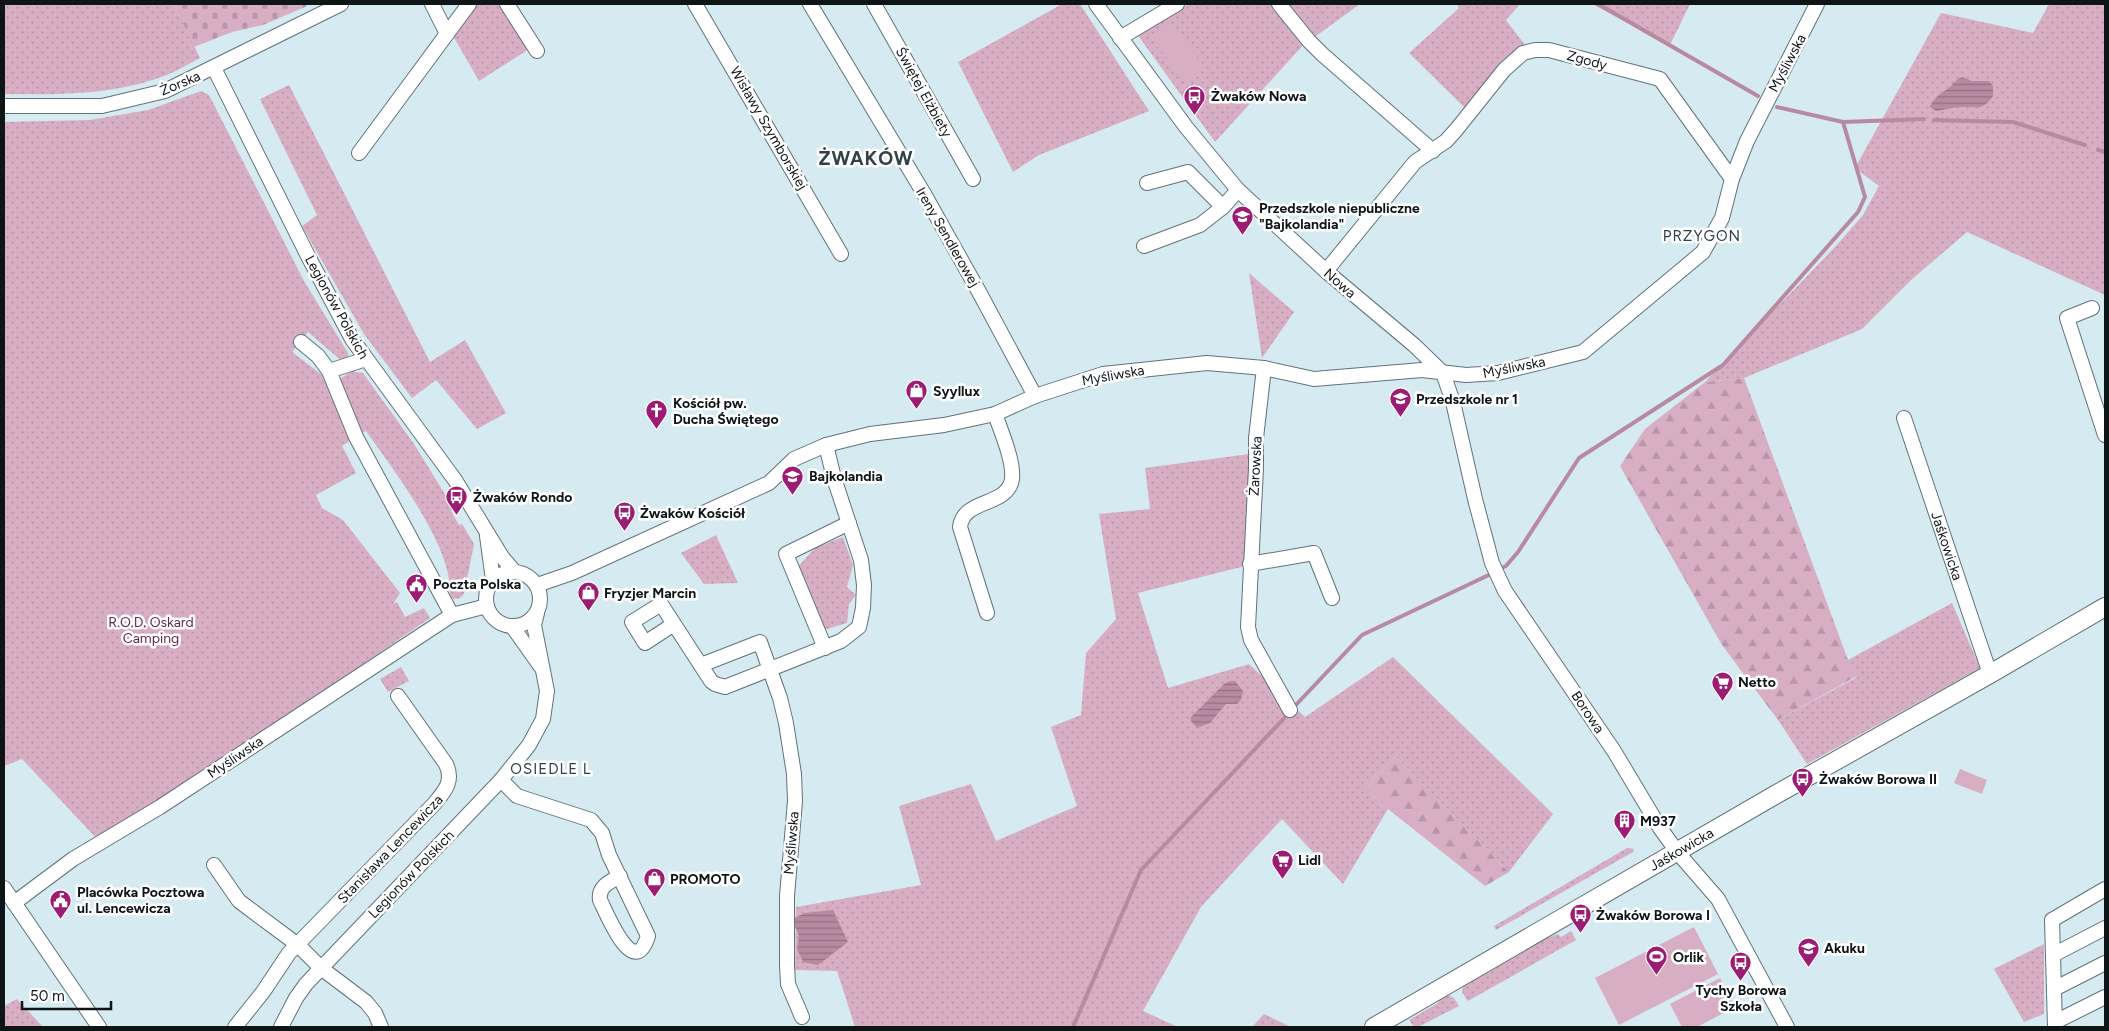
<svg xmlns="http://www.w3.org/2000/svg" width="2109" height="1031" font-family="Figtree,sans-serif">
	<defs>
		<pattern id="green-dots" width="8" height="8" patternUnits="userSpaceOnUse" patternTransform="scale(1.25)"><rect width="8" height="8" fill="#d8aec4"/><path d="M2 2h.1M6 6h.1" fill="none" stroke="#b895a8" stroke-width="1.8" stroke-linecap="round"/></pattern>
		<pattern id="forest-firs" width="22" height="20" patternUnits="userSpaceOnUse" patternTransform="scale(1.25)"><rect width="22" height="20" fill="#d8aec4"/><path d="M5 1l3.5 6h-7zM16 11l3.5 6h-7z" fill="#b895a8"/></pattern>
		<pattern id="cemetery-stones" width="16" height="16" patternUnits="userSpaceOnUse" patternTransform="scale(1.25)"><rect width="16" height="16" fill="#d8aec4"/><path d="M2 7V4a2 2 0 0 1 4 0v3zM10 15v-3a2 2 0 0 1 4 0v3z" fill="#b895a8"/></pattern>
		<pattern id="water-rules" width="6" height="5" patternUnits="userSpaceOnUse" patternTransform="scale(1.25)"><rect width="6" height="5" fill="#b78aa2"/><path d="M0 2.5h6" fill="none" stroke="#937083"/></pattern>
	</defs>
	<rect width="100%" height="100%" fill="#d5eaf1"/>
	<path fill="url(#green-dots)" d="M4 4H174L200 58C190 63 179 70 169 74 119 95 57 95 4 94Z
		M474 4H501L529 49 479 81 452 34Z
		M1062 4H1080L1149 111 1039 155 1013 172 958 62Z
		M1189 4H1273L1305 43 1215 142 1137 34Z
		M1284 4H1360L1312 39Z
		M1457 4H1520L1506 20 1525 45 1465 108 1409 53 1459 8Z
		M1592 4H1690L1670 45Z
		M2049 4H2105V295L1967 232 1910 281 1862 329 1744 378 1705 382 1835 247 1863 215 1879 186 1855 168 1941 13 2033 33Z
		M289 85 430 362 465 340 506 413 477 429 436 380 412 398 364 334 302 226 317 215 260 99Z
		M201 91 209 95 304 281 348 353V360L343 362 308 332 292 352 322 375 351 440 342 446 356 473 316 495 322 508 343 520 400 593 393 604 397 602 405 617 424 608 430 618 337 682 99 841 22 759 4 766V122L90 120 148 110Z
		M1249 273 1294 312 1262 358Z
		M354 370 355 372 363 373 414 444 454 509 451 511 459 525 462 524 474 544 464 594 460 598 453 599 450 594C453 547 393 469 366 431L360 434 339 386 341 378Z
		M1249 454 1245 566 1138 593 1168 688 1249 664 1305 717 1393 657 1553 814 1509 872 1395 756 1366 789 1388 809 1343 884 1282 819 1201 907 1143 1011 1178 1027H855L837 971 795 970 796 907 921 885 899 806 971 784 996 841 1077 806 1051 727 1081 715 1086 653 1116 619 1099 514 1150 509 1145 468Z
		M716 535 738 583 704 584 681 553Z
		M843 537 853 565 847 587 856 595 849 604 847 623 820 631 795 570 815 548Z
		M1952 603 1980 668 1807 764 1778 720 1857 677 1848 660Z
		M401 667 409 681 388 692 380 679Z
		M1627 848 1634 849 1633 852 1496 930 1494 926Z
		M1571 931 1576 940 1468 1001 1462 992 1463 985 1532 943 1558 934 1561 937Z
		M2044 944V1014L2024 1022 1994 969Z
		M1446 994 1454 998 1459 1006 1418 1027H1414L1409 1020 1438 1003 1441 996Z
		M17 999 43 1027H4V1006Z
		M1264 1014 1291 1027H1252Z"/>
	<path fill="url(#forest-firs)" d="M1744 378 1848 660 1857 676 1778 720 1722 645 1620 466 1645 429 1705 382Z
		M1395 756 1509 872 1485 886 1388 809 1366 789Z"/>
	<path fill="url(#cemetery-stones)" d="M174 4H308L305 7 263 25 232 32 194 47Z"/>
	<path fill="#d8aec4" d="M1171 24 1204 66 1185 81 1152 39Z
		M1960 769 1987 780 1982 794 1954 783Z
		M1694 927 1718 974 1619 1025 1595 978Z
		M1720 978 1735 1007 1697 1027H1682L1670 1004Z"/>
	<path fill="url(#water-rules)" d="M1962 77 1972 81H1989L1993 86V96C1982 112 1977 106 1961 107 1953 107 1944 110 1936 111L1930 107C1934 98 1939 94 1946 90 1953 86 1953 81 1962 77Z
		M1230 681H1235L1243 691 1241 700 1237 704H1226L1210 723 1197 728 1191 721V717L1224 684Z
		M833 910 848 942 818 965 803 962 797 949 799 936 792 919 805 913Z"/>
	<g fill="none" stroke-linecap="round" stroke-linejoin="round">
		<path stroke="#b78aa2" stroke-width="4" d="M1598 4 1758 96
			M1777 107 1843 122 1924 119
			M1934 120 2013 122 2085 145
			M2098 150 2105 152
			M1499 569 1506 566 1518 552 1579 458 1723 365 1858 212 1865 197 1843 122
			M1293 708 1362 635 1493 573
			M1073 1027 1141 870 1289 713"/>
		<defs>
			<g id="minor">
				<path d="M432 4 447 34"/>
				<path d="M507 4 537 51"/>
				<path d="M695 4 841 254"/>
				<path d="M810 4 923 192 978 290 1035 396"/>
				<path d="M874 4 973 179"/>
				<path d="M1096 4 1186 127 1238 190 1327 272 1414 345 1443 373 1453 402 1475 499 1492 563 1505 591 1614 751 1660 828 1678 853 1718 899 1787 1027"/>
				<path d="M1279 4 1309 41 1322 54 1433 151"/>
				<path d="M1120 38 1177 4"/>
				<path d="M214 68 308 256 352 339 455 480 502 557 514 571"/>
				<path d="M4 106H102L165 91 341 4"/>
				<path d="M359 153 469 4"/>
				<path d="M1147 183 1188 172 1223 207 1238 190"/>
				<path d="M1144 246 1200 225 1223 207"/>
				<path d="M1326 271 1415 162 1446 141 1456 130 1504 70 1523 53 1535 50H1549L1660 79 1732 179"/>
				<path d="M2092 308 2067 318 2105 435"/>
				<path d="M301 342 318 356 329 371 356 437 452 615"/>
				<path d="M1264 368 1256 438V468L1248 627 1251 640 1290 710"/>
				<path d="M329 371 366 359"/>
				<path id="s1" d="M1904 418 1990 674"/>
				<path d="M487 536 493 580"/>
				<path d="M1250 564 1314 553 1332 598"/>
				<circle cx="513" cy="599" r="27"/>
				<path d="M537 585 572 573 769 483 794 459 826 445 870 434 944 425 995 414 1035 396 1103 374 1207 363 1264 368 1314 379 1422 370 1466 375 1498 373 1583 352 1703 252 1722 218 1732 179 1747 141 1817 4"/>
				<path d="M987 613 960 527C963 498 1008 507 1012 479 1014 461 1001 431 995 414"/>
				<path d="M674 624 645 643 632 622 661 604 711 681 715 684 725 687 841 641 859 627 863 608 864 585 861 560 834 478 826 445"/>
				<path d="M512 626 541 667"/>
				<path d="M825 648 786 554 849 523"/>
				<path d="M701 665 760 642 780 698 786 723 794 774 795 801 787 896V965L788 984 802 1017"/>
				<path d="M501 780 517 796 591 820 602 833 609 855 648 936C634 982 607 914 600 900 598 886 610 882 620 876"/>
				<path d="M214 865 239 901 298 945 321 968 366 1002 375 1013 381 1027"/>
				<path d="M4 888 99 1027"/>
				<path d="M14 903 73 859 160 807 452 615 487 606"/>
				<path d="M2053 955 2105 928"/>
				<path d="M2054 989 2105 963"/>
				<path d="M2055 1022 2105 997"/>
				<path d="M235 1027 263 992 289 953 434 804C445 791 454 781 446 764L398 696"/>
				<path d="M281 1027 296 998 306 984 501 780 529 745 543 719 547 691 534 625 537 613"/>
				<path d="M2055 1027 2052 920 2105 889"/>
			</g>
			<g id="tertiary">
				<path id="s2" d="M1374 1027 1775 795 1990 674 2105 607"/>
			</g>
		</defs>
		<use href="#minor" stroke="#61737a" stroke-width="16"/>
		<use href="#tertiary" stroke="#61737a" stroke-width="20"/>
		<use href="#minor" stroke="#fff" stroke-width="14"/>
		<use href="#tertiary" stroke="#fff" stroke-width="18"/>
	</g>
	<defs>
		<symbol id="bus-pin" viewBox="-11 -11 22 30"><path d="M0 17L-7.5 6A9.5 9.5 0 1 1 7.5 6Z" fill="#9b1c72" stroke="#fff"/><path d="M-5-6H5V4H4V6H2V4H-2V6H-4V4H-5ZM-3.5-4V0h7V-4ZM-3.5 1.2v1.5H-2V1.2ZM2 1.2v1.5H3.5V1.2Z" fill="#fff"/></symbol>
		<symbol id="school-pin" viewBox="-11 -11 22 30"><path d="M0 17L-7.5 6A9.5 9.5 0 1 1 7.5 6Z" fill="#9b1c72" stroke="#fff"/><path d="M0-5L7-2L0 1L-7-2ZM-4 1L0 2.5L4 1V4Q0 6-4 4Z" fill="#fff"/></symbol>
		<symbol id="shop-pin" viewBox="-11 -11 22 30"><path d="M0 17L-7.5 6A9.5 9.5 0 1 1 7.5 6Z" fill="#9b1c72" stroke="#fff"/><path d="M-5-2.5h2.3a2.7 3.5 0 0 1 5.4 0H5L5.5 6h-11ZM-1.5-2.5h3a1.5 2.3 0 0 0-3 0Z" fill="#fff"/></symbol>
		<symbol id="church-pin" viewBox="-11 -11 22 30"><path d="M0 17L-7.5 6A9.5 9.5 0 1 1 7.5 6Z" fill="#9b1c72" stroke="#fff"/><path d="M-1.2-6h2.4v3.5h3.3v2.4h-3.3V6h-2.4V-.1h-3.3v-2.4h3.3Z" fill="#fff"/></symbol>
		<symbol id="civic-pin" viewBox="-11 -11 22 30"><path d="M0 17L-7.5 6A9.5 9.5 0 1 1 7.5 6Z" fill="#9b1c72" stroke="#fff"/><path d="M-.6-6.5H3V-4.5H.6V-3L4-1V1h2V6H-6V1h2V-1L-.6-3ZM-1.2 2.5V6h2.4V2.5Z" fill="#fff"/></symbol>
		<symbol id="supermarket-pin" viewBox="-11 -11 22 30"><path d="M0 17L-7.5 6A9.5 9.5 0 1 1 7.5 6Z" fill="#9b1c72" stroke="#fff"/><path d="M-6-5.5h2.5l.6 2H6L4.5 2H-2.5L-4.4-4H-6ZM-1.5 3.2a1.3 1.3 0 1 0 .1 0ZM3 3.2a1.3 1.3 0 1 0 .1 0Z" fill="#fff"/></symbol>
		<symbol id="building-pin" viewBox="-11 -11 22 30"><path d="M0 17L-7.5 6A9.5 9.5 0 1 1 7.5 6Z" fill="#9b1c72" stroke="#fff"/><path d="M-4-6H4V6H1V3H-1V6H-4ZM-2.5-4.3h1.7v1.8h-1.7ZM.8-4.3h1.7v1.8H.8ZM-2.5-1h1.7V.8h-1.7ZM.8-1h1.7V.8H.8Z" fill="#fff"/></symbol>
		<symbol id="stadium-pin" viewBox="-11 -11 22 30"><path d="M0 17L-7.5 6A9.5 9.5 0 1 1 7.5 6Z" fill="#9b1c72" stroke="#fff"/><path d="M0-5a6.5 5 0 1 0 0 10a6.5 5 0 1 0 0-10ZM-3.5-1.8h7v3.6h-7Z" fill="#fff"/></symbol>
	</defs>
	<g fill-rule="evenodd">
		<use href="#bus-pin" x="1182" y="84" width="25" height="34"/>
		<use href="#school-pin" x="1230" y="204" width="25" height="34"/>
		<use href="#shop-pin" x="904" y="378" width="25" height="34"/>
		<use href="#school-pin" x="1388" y="386" width="25" height="34"/>
		<use href="#church-pin" x="644" y="398" width="25" height="34"/>
		<use href="#school-pin" x="780" y="464" width="25" height="34"/>
		<use href="#bus-pin" x="444" y="484" width="25" height="34"/>
		<use href="#bus-pin" x="612" y="500" width="25" height="34"/>
		<use href="#civic-pin" x="404" y="572" width="25" height="34"/>
		<use href="#shop-pin" x="576" y="580" width="25" height="34"/>
		<use href="#supermarket-pin" x="1710" y="670" width="25" height="34"/>
		<use href="#bus-pin" x="1790" y="766" width="25" height="34"/>
		<use href="#building-pin" x="1612" y="808" width="25" height="34"/>
		<use href="#supermarket-pin" x="1270" y="848" width="25" height="34"/>
		<use href="#shop-pin" x="642" y="866" width="25" height="34"/>
		<use href="#civic-pin" x="48" y="888" width="25" height="34"/>
		<use href="#bus-pin" x="1568" y="902" width="25" height="34"/>
		<use href="#school-pin" x="1796" y="936" width="25" height="34"/>
		<use href="#stadium-pin" x="1644" y="944" width="25" height="34"/>
		<use href="#bus-pin" x="1728" y="950" width="25" height="34"/>
	</g>
	<g text-anchor="middle" stroke-width="5" stroke-linejoin="round" paint-order="stroke">
		<g font-size="14" fill="#0e1517" stroke="#fff">
			<text transform="translate(1587 60) rotate(15)" y="5">Zgody</text>
			<text transform="translate(1787 63) rotate(-62)" y="5">Myśliwska</text>
			<text transform="translate(180 83) rotate(-23)" y="5">Żorska</text>
			<text transform="translate(924 92) rotate(61)" y="5">Świętej Elżbiety</text>
			<text transform="translate(769 128) rotate(60)" y="5">Wisławy Szymborskiej</text>
			<text transform="translate(948 237) rotate(60)" y="5">Ireny Sendlerowej</text>
			<text transform="translate(1340 283) rotate(41)" y="5">Nowa</text>
			<text transform="translate(337 307) rotate(61)" y="5">Legionów Polskich</text>
			<text transform="translate(1514 367) rotate(-11)" y="5">Myśliwska</text>
			<text transform="translate(1113 375) rotate(-10)" y="5">Myśliwska</text>
			<text transform="translate(1255 466) rotate(-87)" y="5">Żarowska</text>
			<text dy="5" stroke="none"><textPath href="#s1" startOffset="135">Jaśkowicka</textPath></text>
			<text transform="translate(1588 712) rotate(56)" y="5">Borowa</text>
			<text transform="translate(235 757) rotate(-34)" y="5">Myśliwska</text>
			<text transform="translate(791 843) rotate(-85)" y="5">Myśliwska</text>
			<text transform="translate(390 849) rotate(-46)" y="5">Stanisława Lencewicza</text>
			<text dy="5" stroke="none"><textPath href="#s2" startOffset="355">Jaśkowicka</textPath></text>
			<text transform="translate(411 874) rotate(-46)" y="5">Legionów Polskich</text>
		</g>
		<g font-size="14" font-weight="bold" fill="#0e1517" stroke="#fff" text-anchor="start">
			<text x="1211" y="101">Żwaków Nowa</text>
			<text x="1259" y="213">Przedszkole niepubliczne<tspan x="1259" dy="16">"Bajkolandia"</tspan></text>
			<text x="933" y="396">Syyllux</text>
			<text x="1416" y="404">Przedszkole nr 1</text>
			<text x="673" y="408">Kościół pw.<tspan x="673" dy="16">Ducha Świętego</tspan></text>
			<text x="809" y="481">Bajkolandia</text>
			<text x="473" y="502">Żwaków Rondo</text>
			<text x="640" y="518">Żwaków Kościół</text>
			<text x="433" y="589">Poczta Polska</text>
			<text x="604" y="598">Fryzjer Marcin</text>
			<text x="1738" y="687">Netto</text>
			<text x="1819" y="784">Żwaków Borowa II</text>
			<text x="1640" y="826">M937</text>
			<text x="1298" y="865">Lidl</text>
			<text x="670" y="884">PROMOTO</text>
			<text x="77" y="897">Placówka Pocztowa<tspan x="77" dy="16">ul. Lencewicza</tspan></text>
			<text x="1596" y="920">Żwaków Borowa I</text>
			<text x="1824" y="953">Akuku</text>
			<text x="1673" y="962">Orlik</text>
			<text x="1741" y="995" text-anchor="middle">Tychy Borowa<tspan x="1741" dy="16">Szkoła</tspan></text>
		</g>
		<g font-size="14" fill="#62294c" stroke="#fff">
			<text x="151" y="627">R.O.D. Oskard<tspan x="151" dy="16">Camping</tspan></text>
		</g>
		<g font-size="15" letter-spacing="1" fill="#304247" stroke="#fff">
			<text x="1702" y="241">PRZYGON</text>
			<text x="551" y="774">OSIEDLE L</text>
		</g>
		<g font-size="19" font-weight="bold" letter-spacing="1" fill="#304247" stroke="#fff">
			<text x="866" y="165">ŻWAKÓW</text>
		</g>
	</g>
	<rect width="2109" height="1031" fill="none" stroke="#0e1517" stroke-width="10"/>
	<path d="M22 1001v8h89v-8" fill="none" stroke="#0e1517" stroke-width="2.5"/>
	<text x="30" y="1001" font-size="15" fill="#0e1517" stroke="#ffffff" stroke-width="4" paint-order="stroke">50 m</text>
</svg>
